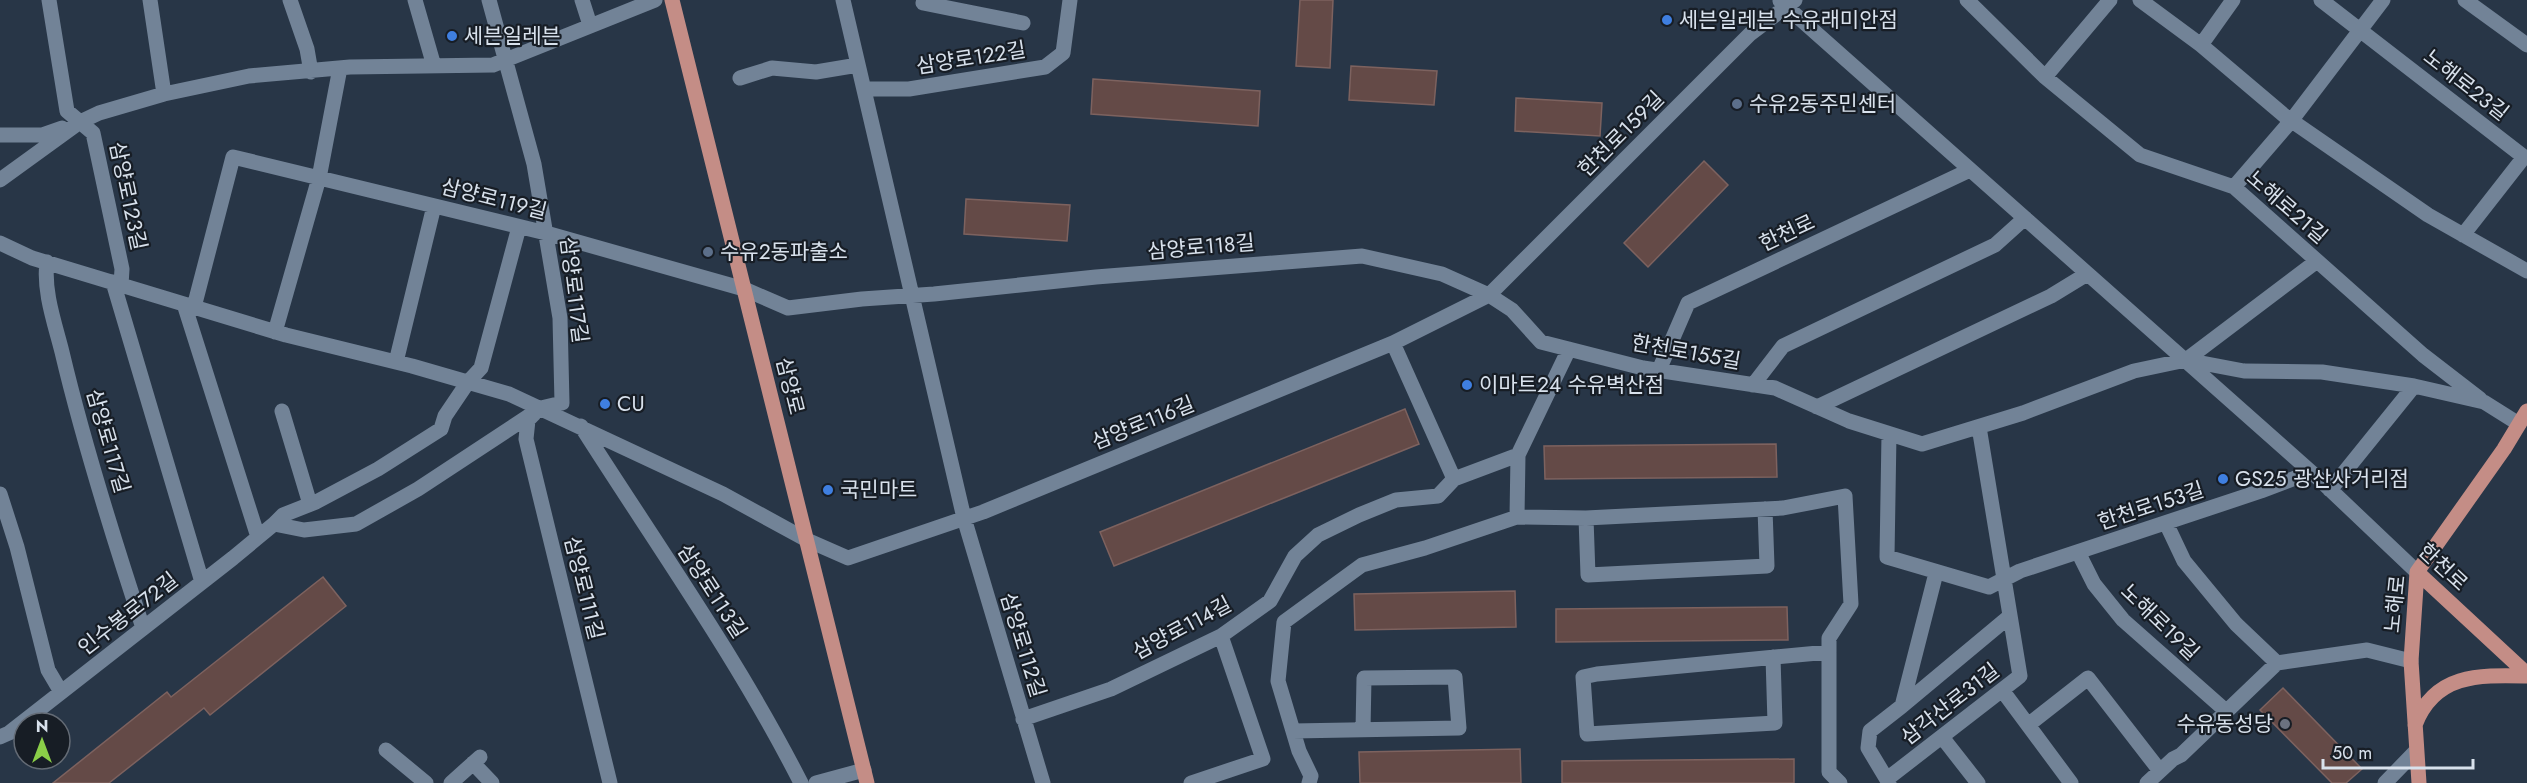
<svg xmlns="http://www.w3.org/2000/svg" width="2527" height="783" font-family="Jost,'Noto Sans KR',sans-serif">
	<rect width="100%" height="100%" fill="#283647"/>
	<path fill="#644a47" stroke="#7d625f" stroke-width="1.5" d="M1300 0H1333L1330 68 1296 66Z
		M1351 66 1437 71 1434 105 1349 100Z
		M1093 79 1260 91 1258 126 1091 114Z
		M1516 98 1602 103 1600 136 1515 131Z
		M1704 161 1728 185 1648 267 1624 243Z
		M966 199 1070 205 1067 241 964 234Z
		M1405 409 1419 444 1114 566 1100 532Z
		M1776 444 1777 477 1545 479 1544 446Z
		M323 577 346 606 210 715 204 708 109 783H53L167 692 171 697Z
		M1515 591 1516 627 1355 630 1354 594Z
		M1787 607 1788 640 1556 642V609Z
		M2283 688 2362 769 2346 783H2332L2260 710Z
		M1520 749 1521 783H1360L1359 752Z
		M1794 759V783H1562V761Z"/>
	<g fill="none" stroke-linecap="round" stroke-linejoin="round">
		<path stroke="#728397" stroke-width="15" d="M49 0 67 111 93 133 122 269 121 285
			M150 0 164 94
			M290 0 307 49 311 72
			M415 0 434 66
			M582 0 590 25
			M843 0 964 518 1043 783
			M924 0 923 3 1023 23
			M1967 0 2045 77 2140 155 2234 187 2423 355 2480 399
			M2140 0 2201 45 2286 117 2428 215 2527 271
			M2321 0 2524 157 2463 235
			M2465 0 2527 45
			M1780 1 2319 479 2417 572
			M2201 45 2233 0
			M2045 77 2110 0
			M740 78 772 68 816 72 858 65
			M864 89H909L1045 67 1063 53 1070 0
			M0 135H42L62 128
			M0 180 80 122 99 113 164 94 249 76 350 67 493 65 655 0
			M2234 187 2291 121 2383 0
			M0 243 32 258 286 335 412 366 509 394 723 494 807 540 848 558 983 512 1393 343 1489 295 1750 34 1795 0
			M47 262C43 291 55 324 62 352 84 445 113 537 143 628
			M113 282 202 582
			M184 304 258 537
			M194 307 233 157 546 233 744 289 788 308 862 299 934 294 1096 277 1362 256 1442 274 1489 295 1512 310 1541 342 1643 368 1775 388 1849 421 1922 444 2023 413 2134 371 2186 360 2244 371 2322 372 2414 386 2484 402 2519 424
			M275 332 319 178 340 68
			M2186 360 2317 261
			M396 362 434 206
			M1659 370 1688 303 1970 170
			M1753 385 1783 346 1995 245 2025 218
			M1817 407 2051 296 2087 274
			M282 411 310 504
			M534 414 528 420 526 439 610 783
			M581 426C656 544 738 659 801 783
			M1889 434 1887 557 1989 587 2020 571 2261 491 2311 472
			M1454 479 1518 455 1569 349
			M2330 490 2414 386
			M0 494 17 547 48 670 61 692
			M1517 517 1518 455
			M1586 518 1588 575 1767 566 1765 509
			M2166 523 2184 561 2236 624 2277 663
			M274 524 283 515 316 502 378 469 441 429 445 416 468 382 481 368 519 227
			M2078 552 2094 584 2123 620 2226 711
			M1773 657 1775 723 1587 734 1583 677 1597 674 1829 652
			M2002 690 2071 783
			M1902 706 2010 616
			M1023 719 1111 689 1221 636 1270 601 1295 556 1318 535 1359 515 1396 500 1438 496 1454 479 1393 343
			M2028 725 2088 678 2160 771
			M1293 731 1459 728 1455 677 1364 678 1363 730
			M0 737 9 733 233 558 274 524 304 530 356 524 418 489 541 408 562 403 560 318 534 164 489 0
			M1942 737 1978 783
			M386 750 426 783
			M473 763 492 783
			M1887 779 2020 676 1979 427
			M451 783 480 757
			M816 783 864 770
			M1191 783 1263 759 1221 636
			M1309 783 1311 776 1299 751 1278 681 1284 622 1362 565 1425 548 1517 517 1586 518 1783 508 1845 496 1851 604 1829 638V772L1840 783
			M1889 783 1868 748 1870 731 1902 706 1936 573
			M2147 783 2173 759 2181 755 2277 663 2367 650 2411 661
			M2385 783 2415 752"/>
		<path stroke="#c48d86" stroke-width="15" d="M672 0 867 783
			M2417 572 2527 674
			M2415 725C2435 673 2480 675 2527 676
			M2419 783 2411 661 2417 572 2504 449 2527 411"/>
	</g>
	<g fill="#3f7fe0" stroke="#171d25" stroke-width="2">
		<circle cx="1667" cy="20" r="6"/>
		<circle cx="452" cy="36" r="6"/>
		<circle cx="1467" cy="385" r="6"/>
		<circle cx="605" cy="404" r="6"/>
		<circle cx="2223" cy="479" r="6"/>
		<circle cx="828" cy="490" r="6"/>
	</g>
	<g fill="#5c6f8a" stroke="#171d25" stroke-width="2">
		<circle cx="1737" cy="104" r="6"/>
		<circle cx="708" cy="252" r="6"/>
	</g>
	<circle fill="#6b7280" stroke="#171d25" stroke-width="2" cx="2285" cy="724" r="6"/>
	<g text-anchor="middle" stroke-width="4.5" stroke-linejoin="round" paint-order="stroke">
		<g font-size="21" fill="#d8e1ec" stroke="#171d25" text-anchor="start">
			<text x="1679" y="27">세븐일레븐 수유래미안점</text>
			<text x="464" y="43">세븐일레븐</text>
			<text x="1749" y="111">수유2동주민센터</text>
			<text x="720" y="259">수유2동파출소</text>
			<text x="1479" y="392">이마트24 수유벽산점</text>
			<text x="617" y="411">CU</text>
			<text x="2235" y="486">GS25 광산사거리점</text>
			<text x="840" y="497">국민마트</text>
			<text x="2273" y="731" text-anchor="end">수유동성당</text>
		</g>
		<g font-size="21" fill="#d8e1ec" stroke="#171d25">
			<text transform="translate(971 58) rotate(-9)" y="7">삼양로122길</text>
			<text transform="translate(2466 85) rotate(38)" y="7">노해로23길</text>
			<text transform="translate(1621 134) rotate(-45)" y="7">한천로159길</text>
			<text transform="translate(128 196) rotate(78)" y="7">삼양로123길</text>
			<text transform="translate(494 199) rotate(14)" y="7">삼양로119길</text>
			<text transform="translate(2287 207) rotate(41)" y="7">노해로21길</text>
			<text transform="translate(1787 233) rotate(-25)" y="7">한천로</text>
			<text transform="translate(1201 247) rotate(-5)" y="7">삼양로118길</text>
			<text transform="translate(574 290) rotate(83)" y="7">삼양로117길</text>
			<text transform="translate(1686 352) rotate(10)" y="7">한천로155길</text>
			<text transform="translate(790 386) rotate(76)" y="7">삼양로</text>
			<text transform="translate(1143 423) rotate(-22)" y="7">삼양로116길</text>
			<text transform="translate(108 441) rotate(74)" y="7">삼양로117길</text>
			<text transform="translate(2151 506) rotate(-18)" y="7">한천로153길</text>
			<text transform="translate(2443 567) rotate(43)" y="7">한천로</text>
			<text transform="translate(584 588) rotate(76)" y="7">삼양로111길</text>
			<text transform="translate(712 591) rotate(57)" y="7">삼양로113길</text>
			<text transform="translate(2395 604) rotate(-84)" y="7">노해로</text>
			<text transform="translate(128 614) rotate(-38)" y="7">인수봉로72길</text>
			<text transform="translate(2160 622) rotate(44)" y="7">노해로19길</text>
			<text transform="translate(1182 628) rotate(-28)" y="7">삼양로114길</text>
			<text transform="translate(1023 645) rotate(73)" y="7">삼양로112길</text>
			<text transform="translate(1950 704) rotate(-38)" y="7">삼각산로31길</text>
		</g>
	</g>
	<g transform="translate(42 741)"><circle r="28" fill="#171d25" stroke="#646b75" stroke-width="1.5"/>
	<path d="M0-4.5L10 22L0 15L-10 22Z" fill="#8ace48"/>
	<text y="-9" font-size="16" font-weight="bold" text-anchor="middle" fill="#d8e1ec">N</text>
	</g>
	<path d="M2323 759v9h150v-9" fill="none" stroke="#d8e1ec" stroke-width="3"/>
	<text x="2332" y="759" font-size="18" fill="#d8e1ec" stroke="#171d25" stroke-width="4.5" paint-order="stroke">50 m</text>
</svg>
